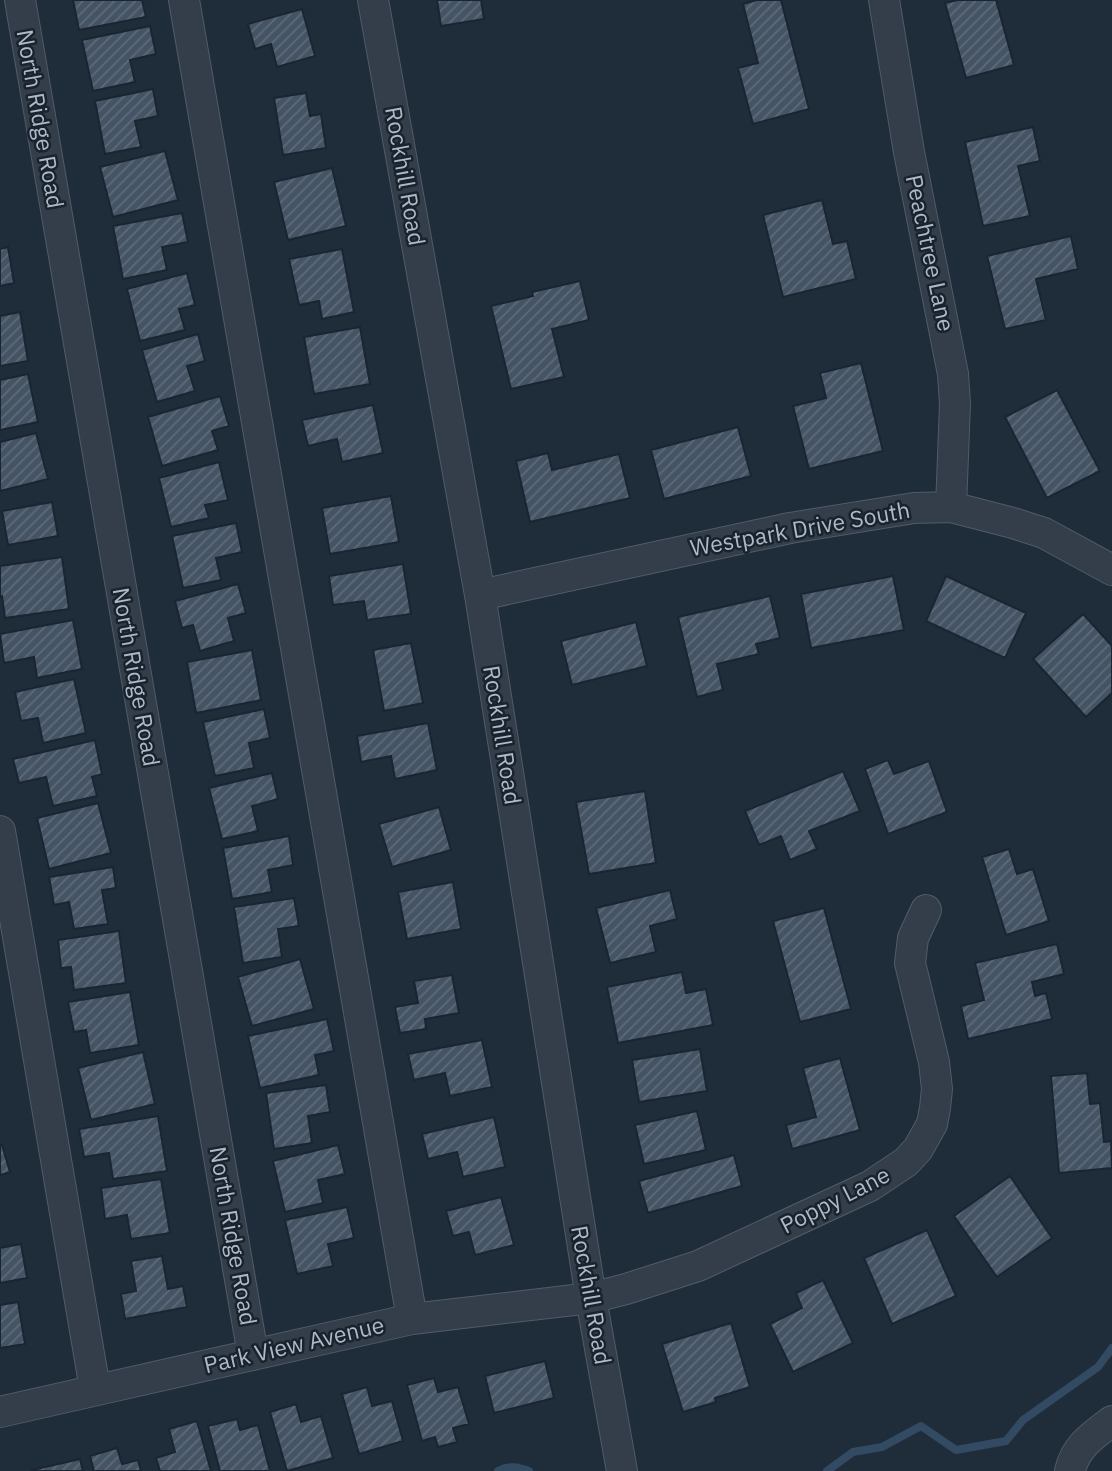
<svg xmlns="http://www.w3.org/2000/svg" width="1112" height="1471" font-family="'IBM Plex Sans',sans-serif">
	<defs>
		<pattern id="building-hatch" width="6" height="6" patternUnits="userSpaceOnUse" patternTransform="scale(1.75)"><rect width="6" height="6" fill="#455464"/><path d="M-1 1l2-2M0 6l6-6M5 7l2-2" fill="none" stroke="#5d6a79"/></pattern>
	</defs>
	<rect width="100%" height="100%" fill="#1f2d3a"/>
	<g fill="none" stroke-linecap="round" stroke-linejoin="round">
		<path stroke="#324a62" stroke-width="8" d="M498 1471C509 1465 518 1467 529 1471
			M827 1471 853 1452 882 1447 921 1426 956 1450 1006 1441 1023 1420 1098 1367 1112 1348"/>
	</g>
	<path fill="url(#building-hatch)" stroke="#1b2531" stroke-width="2" d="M73 0H142L146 17 79 30Z
		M437 0H481L484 19 441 26Z
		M757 0H781L809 109 753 124 738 68 758 63 743 4Z
		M958 0H996L1014 65 966 78 945 3Z
		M302 9 315 56 277 67 271 44 255 49 248 24Z
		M150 26 156 54 130 60 135 82 93 91 82 40Z
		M153 89 158 116 135 121 141 147 105 154 95 101Z
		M306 93 310 116 321 114 326 148 283 155 274 98Z
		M1033 127 1040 161 1018 166 1030 216 983 226 965 142Z
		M165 151 178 200 113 217 100 167Z
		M332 168 346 226 288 240 274 182Z
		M822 200 833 244 847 241 856 279 783 297 763 215Z
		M182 213 188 242 162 247 167 270 123 279 113 226Z
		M1071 236 1078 269 1036 279 1046 320 1005 329 987 256Z
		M8 247 14 283 0 286V249Z
		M342 249 354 312 322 319 319 301 299 305 289 259Z
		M187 273 195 305 179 309 185 330 140 341 127 289Z
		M580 281 589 320 552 329 564 377 511 389 491 306 533 296 532 292Z
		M20 312 28 361 0 366V316Z
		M360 327 370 384 314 394 304 337Z
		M198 334 205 361 187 366 195 391 157 402 142 350Z
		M861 363 883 451 809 469 793 406 826 398 820 373Z
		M28 374 38 422 0 430V380Z
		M1057 390 1100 471 1047 498 1005 417Z
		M220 396 229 426 212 431 218 450 162 466 148 417Z
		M373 405 383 453 342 462 337 439 308 446 302 420Z
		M738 427 751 476 664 499 651 450Z
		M36 433 48 479 0 491V442Z
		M548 453 552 470 619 454 630 498 530 522 516 461Z
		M219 462 228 500 205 505 209 518 171 527 159 478Z
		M391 496 399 542 330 554 322 508Z
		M52 502 58 536 8 545 2 511Z
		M236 523 242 552 216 558 221 580 183 588 172 536Z
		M62 557 69 609 5 618 2 596 0 597V566Z
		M403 564 411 614 367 620 364 601 333 605 329 576Z
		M893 576 904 630 811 648 801 594Z
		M946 576 1026 613 1005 658 926 621Z
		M238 584 246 613 228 618 234 641 200 651 193 625 182 628 175 601Z
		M770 596 780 638 756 644 759 654 717 664 723 690 697 697 678 617Z
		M1083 614 1112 646V693L1086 717 1033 659Z
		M73 620 82 669 37 678 34 657 4 663 0 634Z
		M636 622 647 666 572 685 561 641Z
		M411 643 423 703 384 711 373 650Z
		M252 650 261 700 196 713 187 662Z
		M74 679 86 733 43 743 38 718 21 721 15 692Z
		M264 709 270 738 249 743 254 768 215 776 203 722Z
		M428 723 437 770 395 779 391 756 361 762 357 736Z
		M95 740 102 774 92 777 97 796 53 806 46 777 19 783 13 759Z
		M888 760 894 774 929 761 947 812 888 834 865 769Z
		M843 771 860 811 809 831 817 849 790 860 781 836 759 845 745 811Z
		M272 773 278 799 252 806 258 831 222 839 209 788Z
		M645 791 656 863 589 874 576 802Z
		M98 803 111 853 49 869 37 818Z
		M439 807 451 850 392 867 379 824Z
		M289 836 293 865 268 870 272 892 232 899 223 848Z
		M1009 849 1017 874 1033 869 1049 921 1006 935 982 857Z
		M113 867 116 888 102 890 108 924 74 929 69 902 54 905 49 877Z
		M453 882 461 929 407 939 398 892Z
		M670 890 677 919 650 926 656 952 610 963 596 908Z
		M294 898 299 926 278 929 282 957 243 963 234 907Z
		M824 908 851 1009 800 1022 773 921Z
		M119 931 126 983 74 990 71 967 61 968 58 940Z
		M1057 944 1064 974 1032 982 1035 996 1046 993 1052 1019 968 1039 961 1006 984 1000 975 963Z
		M300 959 314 1009 252 1026 238 977Z
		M682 972 686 993 706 989 713 1025 618 1043 607 987Z
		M452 975 459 1013 425 1019 426 1029 400 1033 395 1007 418 1003 414 981Z
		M130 992 139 1045 90 1053 86 1030 74 1032 68 1002Z
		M327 1019 334 1051 315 1055 319 1075 260 1088 248 1036Z
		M482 1040 492 1087 450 1096 445 1073 414 1080 408 1054Z
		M700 1049 707 1091 639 1102 632 1060Z
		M143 1052 155 1104 91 1120 78 1068Z
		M840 1058 860 1130 792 1149 786 1125 816 1117 803 1068Z
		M1087 1073 1090 1104 1100 1103 1104 1142 1111 1141 1112 1168 1059 1173 1051 1076Z
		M326 1085 330 1112 308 1116 312 1143 274 1149 266 1093Z
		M697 1111 706 1150 644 1164 635 1125Z
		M158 1116 167 1171 113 1179 109 1153 84 1157 79 1129Z
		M494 1117 505 1167 463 1177 457 1152 428 1159 422 1134Z
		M0 1145H2L10 1172 0 1175Z
		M338 1145 345 1174 318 1180 323 1203 285 1212 273 1161Z
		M734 1155 742 1186 648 1213 639 1181Z
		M1010 1176 1052 1238 997 1277 954 1216Z
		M161 1179 170 1233 131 1239 127 1215 105 1219 101 1188Z
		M501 1197 514 1245 475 1255 469 1232 453 1236 446 1211Z
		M347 1207 354 1238 328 1244 333 1266 297 1274 285 1220Z
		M927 1230 956 1296 892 1324 864 1258Z
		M21 1244 27 1278 0 1283V1248Z
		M162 1256 168 1289 183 1286 187 1307 125 1319 121 1294 136 1291 131 1261Z
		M823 1280 853 1343 793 1372 770 1324 802 1308 796 1293Z
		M18 1302 25 1344 0 1348V1305Z
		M731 1323 750 1387 715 1398 716 1402 683 1412 662 1344Z
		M545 1361 554 1398 494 1413 485 1376Z
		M434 1378 438 1392 458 1387 469 1424 453 1428 457 1442 438 1447 435 1437 422 1441 407 1385Z
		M367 1387 372 1406 392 1401 403 1441 359 1454 342 1394Z
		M296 1404 301 1422 321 1416 333 1458 287 1471 270 1412Z
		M237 1419 240 1430 258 1425 270 1471H220L208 1426Z
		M197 1421 211 1471H160L156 1458 175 1452 169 1429Z
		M117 1448 122 1464 138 1460 141 1471H94L90 1456Z
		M80 1459 83 1471H32V1470Z"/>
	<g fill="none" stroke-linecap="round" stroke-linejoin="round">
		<defs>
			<path id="minor" d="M20 0 253 1355
				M184 0 412 1319
				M373 0 480 595 591 1298 622 1471
				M884 0 909 152 953 374 955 404 951 507
				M480 595 790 528 914 508 951 507 1013 523 1044 533 1112 570
				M0 831 95 1389
				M0 1412 412 1319 591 1298 626 1289 698 1266 870 1186 906 1162 918 1149 932 1124 935 1108 937 1089 934 1062 910 963 913 938 926 910
				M1070 1471C1075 1447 1093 1435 1112 1421"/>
		</defs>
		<use href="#minor" stroke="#505c68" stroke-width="32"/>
		<use href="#minor" stroke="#333e4a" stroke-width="30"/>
	</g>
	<g text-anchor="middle" stroke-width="5" stroke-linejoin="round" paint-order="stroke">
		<g font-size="23" fill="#adb9c7" stroke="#19232e">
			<text transform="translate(40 119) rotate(80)" y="8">North Ridge Road</text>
			<text transform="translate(405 176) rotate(80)" y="8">Rockhill Road</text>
			<text transform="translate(930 253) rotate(78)" y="8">Peachtree Lane</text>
			<text transform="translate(800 529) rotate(-10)" y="8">Westpark Drive South</text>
			<text transform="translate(136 677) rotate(80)" y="8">North Ridge Road</text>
			<text transform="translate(502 735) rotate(81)" y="8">Rockhill Road</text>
			<text transform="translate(835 1200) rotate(-27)" y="8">Poppy Lane</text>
			<text transform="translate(233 1236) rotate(80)" y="8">North Ridge Road</text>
			<text transform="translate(591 1295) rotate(80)" y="8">Rockhill Road</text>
			<text transform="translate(294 1345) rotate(-13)" y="8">Park View Avenue</text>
		</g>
	</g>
</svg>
